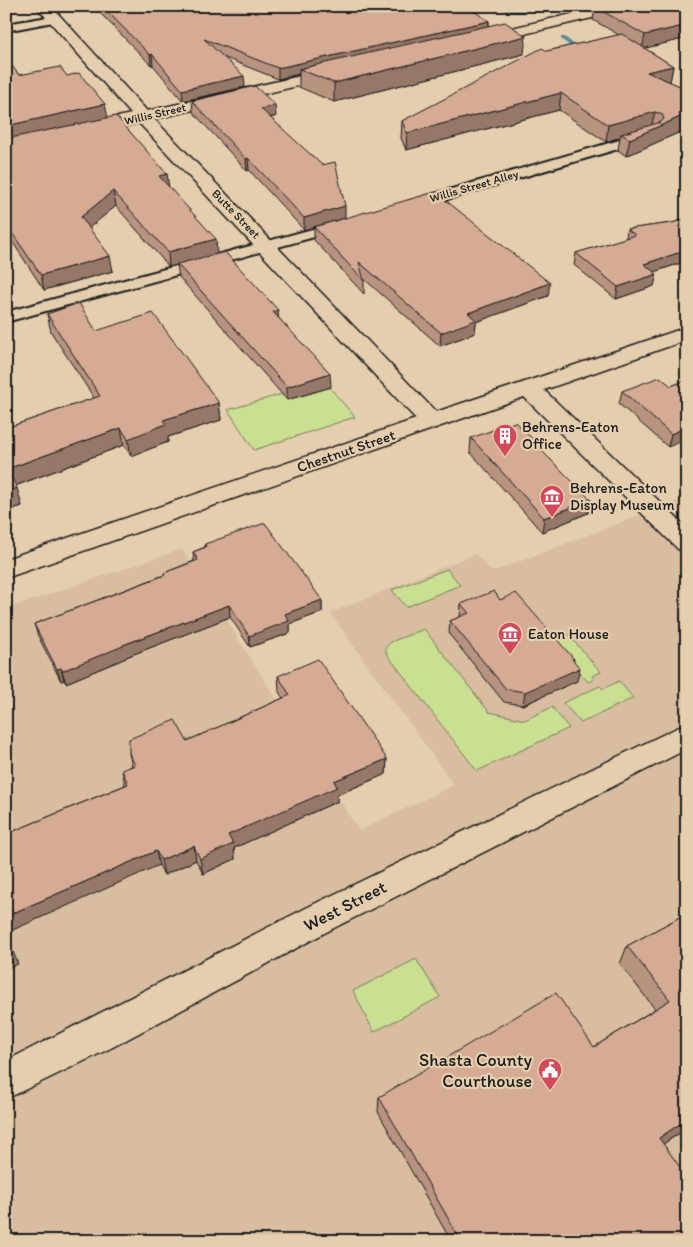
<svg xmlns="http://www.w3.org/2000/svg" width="693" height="1247" font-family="Itim,sans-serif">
	<rect width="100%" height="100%" fill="#e5ceae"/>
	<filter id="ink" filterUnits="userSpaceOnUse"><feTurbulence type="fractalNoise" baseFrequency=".02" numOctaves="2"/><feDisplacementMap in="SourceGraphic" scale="10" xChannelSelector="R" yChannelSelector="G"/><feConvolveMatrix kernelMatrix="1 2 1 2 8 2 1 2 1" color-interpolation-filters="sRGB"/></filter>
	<g filter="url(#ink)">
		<path fill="#d8bda0" d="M687 497V1241H6V609L182 549 359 831 454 785 330 613 475 554 492 572Z"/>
		<path fill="#cbdf93" stroke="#747e58" d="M329 387 355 417 254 450 228 410 282 394 287 400Z
			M447 569 460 585 406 607 392 590Z
			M424 629 489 712 525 720 552 707 569 728 477 771 386 653V647L391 642Z
			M566 632 601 672 592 676 594 679 588 682 550 639Z
			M619 681 633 698 581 723 563 703 600 686 603 689Z
			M416 959 440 997 374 1032 353 991Z"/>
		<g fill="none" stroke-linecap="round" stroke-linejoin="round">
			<path fill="#608e9a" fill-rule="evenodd" d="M498 6 524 9 527 11C519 15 505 13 498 6Z
				M561 37H565L587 55V57H583L561 39Z"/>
			<defs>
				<path id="service" d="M54 16 60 19 58 21 6 31V24Z
					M647 132 652 133 654 136 652 139 417 208H407L405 205 407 202Z
					M342 221 347 222 349 225 347 228 6 322V312Z"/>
				<path id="minor" d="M36 6H51L147 111 335 68 341 70 343 73 341 76 154 119 436 412 687 327V340L544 390 687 528V552L678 549 524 397 6 578V559L416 419 139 123 84 135 78 134 75 130 78 126 131 114Z
					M606 6H633L626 10 482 44 477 42 474 39 477 36Z"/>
				<path id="tertiary" d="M687 723V749L332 929 111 1048 6 1099V1061L308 907Z"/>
			</defs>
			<use href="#service" stroke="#1c1c1c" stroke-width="4"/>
			<use href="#minor" stroke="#1c1c1c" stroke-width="3"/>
			<use href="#tertiary" stroke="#1c1c1c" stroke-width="3"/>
			<use href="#service" fill="#e5ceae" fill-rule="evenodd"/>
			<use href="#minor" fill="#e5ceae" fill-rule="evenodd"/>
			<use href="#tertiary" fill="#e5ceae" fill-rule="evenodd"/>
		</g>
		<path fill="#b89380" stroke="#1c1c1c" d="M95 6H291L295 9 489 21V26L524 54 334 102 299 87V74L278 79 223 57 245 87 183 101 153 65H151L102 15Z
			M570 6H597L577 11Z
			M687 6V38L644 48 673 66 670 82 687 89V129L626 156 618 150 620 137 606 142 559 110 406 150 401 138 402 121 547 51 619 35 593 20 595 7Z
			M6 59 19 75 67 76 108 117 169 187 217 254 279 318 331 387 287 400 179 277 177 265 169 267 116 206 89 227 113 271 44 290 10 238 6 239Z
			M192 101 276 116 271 118 345 218 304 230 249 170 247 171 193 112Z
			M687 218V261L654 272V286L616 299 574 265 576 253 626 238 627 229 672 223Z
			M314 227 548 296 476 322 475 333 440 346 363 278 364 281V294L314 240Z
			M47 314 96 331 219 403 221 420 168 437V442L131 456 124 445 15 486 22 506 6 511V428L94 398 51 332Z
			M687 380 668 447 619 404 622 391 671 386Z
			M471 438 542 448V451L588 513 542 532 470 452Z
			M205 544 322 600V612L290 624V633L250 647 230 617 126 657V658L66 683 64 680 61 681 38 636 34 624 164 575V573L194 561 193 552 205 547Z
			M500 600 577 681 523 705 504 702 449 634 450 621 460 617 461 604Z
			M278 676 387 759 386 774 337 795 338 801 234 848 235 859 203 874 196 860 164 875 159 865 9 833 125 785 122 770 132 766 129 753 187 741 283 698 279 692Z
			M687 913V1128L663 1144 687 1241H451L378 1112 379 1097 594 1047 655 1009 620 964 627 946Z"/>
		<path fill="#967868" stroke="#1c1c1c" d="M6 6 9 19 6 20Z
			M578 6H597L577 11Z
			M489 21 488 31 299 69V74L278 79V68Z
			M687 25V38L642 49 645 35Z
			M526 36 524 54 334 102V83Z
			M152 54 153 65H151L150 55Z
			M673 66 670 82 647 72Z
			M244 76 245 87 183 101 182 90Z
			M561 93 559 110 406 150 407 133Z
			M105 104 108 118 6 141V126Z
			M275 105 276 116 262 120 261 109Z
			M655 112 651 128 621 134 620 137 606 142 608 125Z
			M687 114V129L626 156 630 139Z
			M248 158 249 170 247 171 246 159Z
			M167 174 169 188 159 176Z
			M113 191 116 206 84 232 81 217Z
			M345 206V218L304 230V218Z
			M6 224 10 238 6 239Z
			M216 239 217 254 169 267 168 252Z
			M687 250V261L641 276 644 264Z
			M110 256 113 271 44 290 41 275Z
			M657 274 654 286 616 299 618 287Z
			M550 283 548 296 476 322 475 333 440 346 441 333 468 313Z
			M278 310 279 324 273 312Z
			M330 373 331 387 287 400V387Z
			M219 403 221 420 168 437V442L131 456 128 439 163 420Z
			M687 427V439L668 447 671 434Z
			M121 428 124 445 12 487 7 469Z
			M17 488 22 506 6 511V492Z
			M591 500 588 513 542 532 544 518Z
			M322 600V612L290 624V633L250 647 249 636 285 614Z
			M229 605 230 617 126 657V658L66 683 62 671 123 645Z
			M572 659H574L571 672 580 668 577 681 523 705 525 692Z
			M61 668 64 680 61 681 57 669Z
			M387 759 386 774 337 795 338 801 234 848 235 859 203 874 200 859 228 835 334 781Z
			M194 846 196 860 164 875 161 860Z
			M156 851 159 865 6 933V916Z
			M6 934 18 964 6 969Z
			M687 1119V1128L650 1153 659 1138Z"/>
		<path fill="#d6ab95" stroke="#1c1c1c" d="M102 6H291L295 9 309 6H466L489 21 278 68 204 39 244 76 182 90 152 54 150 55Z
			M597 6H687V25L645 35 595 7Z
			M505 22 526 36 334 83 299 69Z
			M622 34 673 66 647 72 687 89V114L630 139 621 134 661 122 664 119 662 114 655 112 608 125 561 93 407 133 402 121 542 48 547 51Z
			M6 59 19 75 60 67 67 76 79 73 105 104 6 126Z
			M255 86 275 105 261 109 322 165 335 162 345 206 304 218 248 158 246 159 192 101Z
			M116 116 167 174 159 176 216 239 168 252 113 191 81 217 110 256 41 275 6 224V139Z
			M435 192 550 283 468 313 476 320 441 333 359 262 364 281 314 227Z
			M687 218V250L644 264 657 274 618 287 576 253 635 235 627 229 672 223Z
			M225 252 278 310 273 312 330 373 287 387 177 264Z
			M79 303 96 331 153 313 219 403 163 420 166 424 128 439 121 428 7 469 17 488 6 492V428L100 396 47 314Z
			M660 377 671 386 687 380V427L671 434 622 391Z
			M515 422 542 448 540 449 591 500 544 518 471 438Z
			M265 523 322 600 285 614 289 621 249 636 229 605 123 645V646L62 671 61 668 57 669 34 624 165 575 164 573 198 560 193 552 206 547 205 544Z
			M494 591 500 600 516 593 574 659H572L580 668 525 692 506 689 450 621 469 613 461 604Z
			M318 659 387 759 334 781 337 787 228 835 233 844 200 859 194 846 161 860 156 851 6 916V826L9 833 128 784 122 770 135 765 129 753V739L175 720 187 741 290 695 278 676Z
			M687 913V1119L659 1138 687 1177V1241H461L379 1097 556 993 594 1047 670 1000 627 946Z
			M6 936 12 950 6 953Z"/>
	</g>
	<defs>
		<symbol id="building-pin" viewBox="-11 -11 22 30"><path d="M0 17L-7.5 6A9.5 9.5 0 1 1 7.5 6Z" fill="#d1495b" stroke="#e5ceae"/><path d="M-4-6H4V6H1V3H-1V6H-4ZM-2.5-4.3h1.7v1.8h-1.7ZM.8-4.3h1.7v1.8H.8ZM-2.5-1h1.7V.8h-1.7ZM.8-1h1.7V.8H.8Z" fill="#fff"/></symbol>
		<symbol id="museum-pin" viewBox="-11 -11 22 30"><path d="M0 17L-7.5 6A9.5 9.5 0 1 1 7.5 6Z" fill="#d1495b" stroke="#e5ceae"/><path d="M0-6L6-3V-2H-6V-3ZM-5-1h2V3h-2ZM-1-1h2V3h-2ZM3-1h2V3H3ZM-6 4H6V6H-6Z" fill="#fff"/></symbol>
		<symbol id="civic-pin" viewBox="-11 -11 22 30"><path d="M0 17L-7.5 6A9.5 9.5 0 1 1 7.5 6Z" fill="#d1495b" stroke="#e5ceae"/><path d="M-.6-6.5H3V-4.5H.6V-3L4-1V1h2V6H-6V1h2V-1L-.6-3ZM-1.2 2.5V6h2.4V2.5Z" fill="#fff"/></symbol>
	</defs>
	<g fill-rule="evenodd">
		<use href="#building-pin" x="491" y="422" width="28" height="38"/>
		<use href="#museum-pin" x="538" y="483" width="28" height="38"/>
		<use href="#museum-pin" x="496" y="620" width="28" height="38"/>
		<use href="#civic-pin" x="536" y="1056" width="28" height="38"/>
	</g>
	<g text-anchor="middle" stroke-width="4.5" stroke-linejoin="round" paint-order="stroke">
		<g font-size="12" fill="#1c1c1c" stroke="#e5ceae">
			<text transform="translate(155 114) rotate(-13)" y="4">Willis Street</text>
			<text transform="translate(474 186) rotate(-16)" y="4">Willis Street Alley</text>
			<text transform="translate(236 214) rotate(46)" y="4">Butte Street</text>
		</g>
		<g font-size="15" fill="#1c1c1c" stroke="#e5ceae" text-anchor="start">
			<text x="522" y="432">Behrens-Eaton<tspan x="522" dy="17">Office</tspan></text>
			<text x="570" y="493">Behrens-Eaton<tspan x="570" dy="17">Display Museum</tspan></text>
			<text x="528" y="639">Eaton House</text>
		</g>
		<g font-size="15" fill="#1c1c1c" stroke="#e5ceae">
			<text transform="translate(346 451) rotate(-19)" y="5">Chestnut Street</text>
		</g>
		<g font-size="18" fill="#1c1c1c" stroke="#e5ceae">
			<text transform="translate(345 906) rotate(-27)" y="6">West Street</text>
		</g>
		<g font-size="18" fill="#1c1c1c" stroke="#e5ceae" text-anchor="end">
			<text x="532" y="1066">Shasta County<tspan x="532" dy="21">Courthouse</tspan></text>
		</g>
	</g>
	<rect width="693" height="1247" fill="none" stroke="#e5ceae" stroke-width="25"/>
	<rect x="12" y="12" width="668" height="1222" fill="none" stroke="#1c1c1c" stroke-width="2" filter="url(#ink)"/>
</svg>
